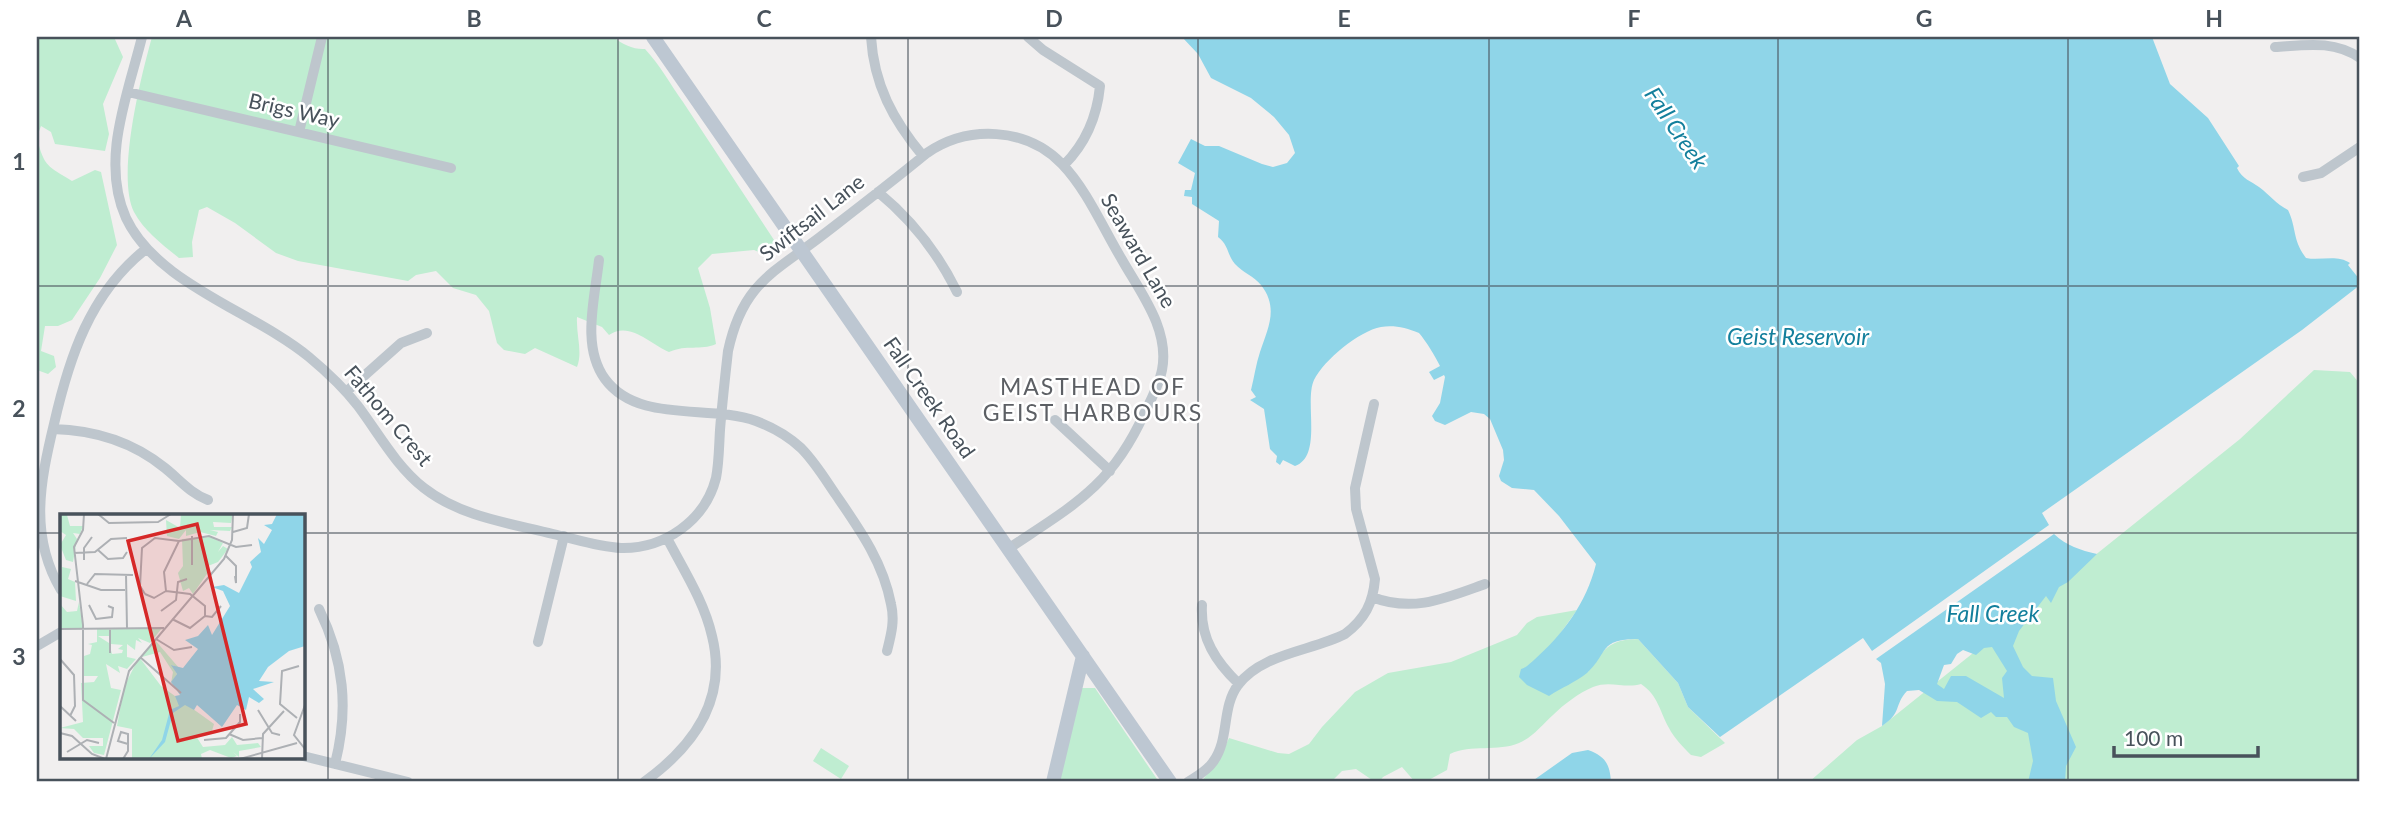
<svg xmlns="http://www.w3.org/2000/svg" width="2397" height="819" font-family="Lato,sans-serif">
	<rect width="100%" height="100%" fill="#f1efef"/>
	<path fill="#bfedd1" d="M37 37H114L123 57 103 104 109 134 105 151 55 144 51 132 41 126 37 137Z
		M152 37H614C621 44 635 50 645 49 660 65 670 84 683 102L776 243 761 253 754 250 712 254 698 268 710 308 716 344C700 351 687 344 669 352 650 344 630 321 609 335L602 327 577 317C576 335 583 352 577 367L535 348 525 354 504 350 497 343 489 311 476 295 453 288 436 271 416 275 408 281 298 261 276 253 235 223 207 207 199 210 192 242 193 257 179 258C163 245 144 231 134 212 116 176 141 76 152 37Z
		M37 138C44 167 48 166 72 181L95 170 101 172 117 245 100 278 72 320 58 326H45L41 351 54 356 56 367 48 374 37 370Z
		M2314 370 2350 372 2360 384V483L2357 491 2360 508V782H1809L1857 740 1882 726 2240 439Z
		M1577 610 1552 645 1543 653 1588 672C1603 650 1609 639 1638 639L1678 683 1688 707 1725 743 1701 757 1691 755C1683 747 1674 738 1669 728 1660 712 1658 695 1641 684 1625 689 1610 680 1593 687 1579 693 1564 704 1553 715 1542 725 1533 737 1519 743 1498 752 1471 744 1450 754L1447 770 1425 782H1415L1402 767 1383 777 1379 782H1375L1356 769 1342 771 1331 782H1201L1219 759 1229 738 1278 753 1289 754 1309 744 1322 727 1355 692 1388 673 1451 662 1517 635 1527 623 1537 617Z
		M1081 688H1095L1159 782H1057Z
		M821 748 849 766 841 779 813 761Z"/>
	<path fill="#8fd5e8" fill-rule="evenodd" d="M1182 37H2152L2170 84 2208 118 2239 166 2237 168C2242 179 2251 181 2259 187 2270 195 2276 204 2288 210 2297 229 2292 239 2306 258 2321 261 2337 254 2350 263L2348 265 2360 280V285L2302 330 2042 513 2049 525 1872 651 1863 638 1720 737 1688 707 1678 683 1638 639C1598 639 1609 653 1587 673 1576 682 1561 688 1549 696L1527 685 1519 677 1521 669C1527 667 1528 665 1534 660 1563 634 1586 604 1596 564L1559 516 1534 490 1512 488 1501 481 1499 476 1504 460 1503 450 1490 419 1484 414 1471 412 1445 425 1435 421 1432 416 1440 403 1445 377 1444 375 1434 380 1429 372 1440 366C1435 356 1426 341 1419 333 1406 328 1395 325 1381 327 1359 331 1324 360 1314 380 1304 402 1323 456 1295 466L1283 460 1280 465 1276 462 1277 456 1270 449 1264 409 1250 400 1256 397 1251 390C1254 378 1256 364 1260 352 1268 328 1279 308 1261 285 1254 276 1243 273 1235 264 1227 255 1229 245 1218 237L1219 221 1192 204V197L1184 196 1185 190H1191L1195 173 1178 163 1191 139 1205 146H1219L1262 164 1273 167 1287 163 1295 153 1289 135 1274 117 1251 98 1211 78 1198 54Z
		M2054 534C2067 546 2080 550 2097 554L2068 582 2059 587 2051 603 2046 596 2019 631 2013 646 2023 667 2032 676 2053 678 2056 701 2076 747 2066 766 2065 782H2028L2033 761 2028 733 2014 727 2007 717H1996L1991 712 1981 718 1957 702 1937 701 1919 690 1907 691C1894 705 1902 713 1882 726L1885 684 1881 663 1876 659ZM1992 647 2007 671 2002 678 2004 698 1966 676H1951L1944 689 1937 684 1944 665 1951 664 1957 654 1963 650 1976 655 1984 648Z
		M1588 750C1605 756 1610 764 1611 782H1531L1572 753Z"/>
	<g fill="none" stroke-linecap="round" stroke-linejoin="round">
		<path stroke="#bec6cd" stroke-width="10" d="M142 37C128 94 100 160 126 218 157 284 253 311 309 357 327 372 344 388 358 406 379 434 396 466 424 488 461 517 509 523 553 534 575 539 598 547 621 548 664 549 705 521 716 478 719 463 719 446 720 430 722 404 725 378 728 351 743 282 774 273 824 234 859 207 893 181 927 153 968 125 1026 127 1062 164 1087 190 1103 228 1121 258 1140 292 1170 329 1162 370 1159 385 1151 400 1144 414 1111 487 1072 506 1008 549
			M871 37C874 85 893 120 923 156
			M1028 37 1043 50 1100 86C1097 117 1086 143 1064 165
			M2275 47C2306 45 2334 40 2360 58
			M128 92 451 168
			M299 132 322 37
			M2303 177 2321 173 2360 147
			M878 192C912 220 938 253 957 292
			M599 260C595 298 581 346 605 379 638 424 709 404 756 421 772 427 788 436 801 448 815 462 825 479 836 495 860 530 883 562 891 604 895 621 891 635 887 651
			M346 392 401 343 427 333
			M1055 420 1110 471
			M53 429C93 430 133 442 165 468 180 480 190 493 208 500
			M61 590C29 536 40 482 54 424 69 358 90 293 146 249
			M1372 597C1413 613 1446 598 1485 584
			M1202 605C1200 638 1216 662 1239 684
			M319 609C344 660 349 709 335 764
			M538 642 564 536
			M37 646 61 632
			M303 756 408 782
			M644 782C693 747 728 700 712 636 704 601 683 569 667 538
			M1188 782C1197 776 1207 771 1213 762 1230 739 1221 708 1238 685 1262 653 1312 651 1345 634 1365 619 1373 603 1375 579L1356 509 1355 488 1374 404"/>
		<path stroke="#bdc7d2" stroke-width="14" d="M653 37 1170 782
			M1053 782 1083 656"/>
	</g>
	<path fill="none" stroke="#48525b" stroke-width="2" stroke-opacity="0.55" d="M328 37V782M618 37V782M908 37V782M1198 37V782M1489 37V782M1778 37V782M2068 37V782M37 286H2360M37 533H61M303 533H2360"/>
	<g text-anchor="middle" stroke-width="5" stroke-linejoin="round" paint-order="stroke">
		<g font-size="21" fill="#48525b" stroke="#fff">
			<text transform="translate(294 111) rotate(13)" y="7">Brigs Way</text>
			<text transform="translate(812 218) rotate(-38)" y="7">Swiftsail Lane</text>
			<text transform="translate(1138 251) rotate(60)" y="7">Seaward Lane</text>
			<text transform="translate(929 398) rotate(55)" y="7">Fall Creek Road</text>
			<text transform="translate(388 416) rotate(50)" y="7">Fathom Crest</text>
		</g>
		<g font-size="23" font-style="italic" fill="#137f9c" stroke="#fff">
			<text transform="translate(1676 128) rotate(56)" y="8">Fall Creek</text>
			<text x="1798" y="345">Geist Reservoir</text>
			<text x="1993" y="622">Fall Creek</text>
		</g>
		<g font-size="23" letter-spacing="2" fill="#5c5f64" stroke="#fff">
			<text x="1093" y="395">MASTHEAD OF<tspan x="1093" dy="26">GEIST HARBOURS</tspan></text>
		</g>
	</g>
	<g transform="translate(60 514)">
		<rect width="245" height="245" fill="#f1efef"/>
		<path d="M0 0 7 1 10 12H23L20 20 13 19 17 25 13 48 6 46 0 31 6 21 0 17ZM121 0H173L171 9 153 8 154 13H172L170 17 150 16 158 18 156 22 140 18 126 22V16L119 25 107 22 106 6 120 14ZM150 23 163 29 158 38 163 32 168 35 158 48 148 52 149 57 133 80 129 74 123 77 118 59 123 52 122 25ZM2 53 11 55 8 65 15 68 16 87 0 82ZM19 88 23 114H0V90L7 98 17 97ZM102 114 90 129 78 124 82 129 76 126 75 136 67 130V143L76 145 67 155 58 152 60 159 46 150 51 174 61 176 44 241 34 239 29 232H43V224H23L14 215 0 214 23 208 21 169 34 168 38 162H23L24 142 30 140 32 131 28 130 37 128V115H49V122H38L49 129 52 140 62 139 63 136 58 135 63 131 51 130V115ZM95 126 119 154 112 151 117 160 111 169 113 158 100 138 82 143ZM79 143 101 172 154 210 152 217 136 222 143 233 165 231 172 223 177 231 198 229 201 233 179 237V243L173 238 177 242 171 244 150 236 141 240 142 245H72V215L57 212 64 173Z" fill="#bfedd1"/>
		<path d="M217 0H245V132L229 137 208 153 199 167 214 168 193 175 204 185 199 189 189 183 186 196 177 191 162 213 137 191 134 196 125 191 113 199 105 228 89 245 102 226 110 196 119 192 115 182 120 181 111 168 117 160 111 151 123 154 138 135 125 126 138 122 148 111 152 121 170 92 163 77 152 73 164 71 179 79 192 53 190 48 201 38 198 24 204 30 212 16 204 11 212 10Z" fill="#8fd5e8"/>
		<path fill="none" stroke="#adb0b4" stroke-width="2" d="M24 0 23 16 14 33 23 111V186L54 209M38 0 49 9 98 8 111 0M173 18 187 14 189 0M132 22V51M119 27 149 22 176 33 192 31M38 36 48 45 63 44 67 38M14 39 35 38 51 25 67 24M166 42 176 52V69L175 62M24 46V34L32 23M66 60 67 114M15 67 41 76H65M27 70 35 60 73 61M106 77 130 80 145 92V102M106 77 104 58 119 27M85 80 80 72 82 34 95 24 119 27M85 80 94 84 106 77M29 91 36 105 52 103 53 94 48 92M101 97 116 86 118 68 127 65M145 102 152 103 161 92M112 105 130 114 145 102M50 114V139M0 115 104 114M96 125 114 136 132 133M80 143 121 179M0 145 14 161 15 192 10 202M245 191 234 221 245 235M0 192 16 207M198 196 212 219 220 221M237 204 220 190 222 157 239 152M0 219 12 222 32 240 45 245M169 220 183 226 202 224M144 226 166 224 180 208V200M7 238 27 226 39 229M46 245 69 157 164 45 172 26 173 0M63 245 68 237V220L61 218 58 227 68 230M180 245 237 229M202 245 203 220 224 197"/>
		<path fill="#d62828" fill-opacity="0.15" stroke="#d62828" stroke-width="3.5" d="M137 10 186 210 118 227 68 27Z"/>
		<rect width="245" height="245" fill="none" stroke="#48525b" stroke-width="3.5"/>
	</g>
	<rect width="2397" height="819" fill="none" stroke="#ffffff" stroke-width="77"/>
	<path d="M2114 746v10h144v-10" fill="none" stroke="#48525b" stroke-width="3.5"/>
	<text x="2124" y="746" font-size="21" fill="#48525b" stroke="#ffffff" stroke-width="5" paint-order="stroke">100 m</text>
	<rect x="38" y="38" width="2320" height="742" fill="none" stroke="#48525b" stroke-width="2.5"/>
	<g font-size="23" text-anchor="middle" font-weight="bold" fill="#48525b">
		<text x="184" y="27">A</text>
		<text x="474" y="27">B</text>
		<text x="764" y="27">C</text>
		<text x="1054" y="27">D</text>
		<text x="1344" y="27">E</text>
		<text x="1634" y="27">F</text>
		<text x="1924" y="27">G</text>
		<text x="2214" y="27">H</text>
		<text x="19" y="170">1</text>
		<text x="19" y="417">2</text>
		<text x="19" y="665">3</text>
	</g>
</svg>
